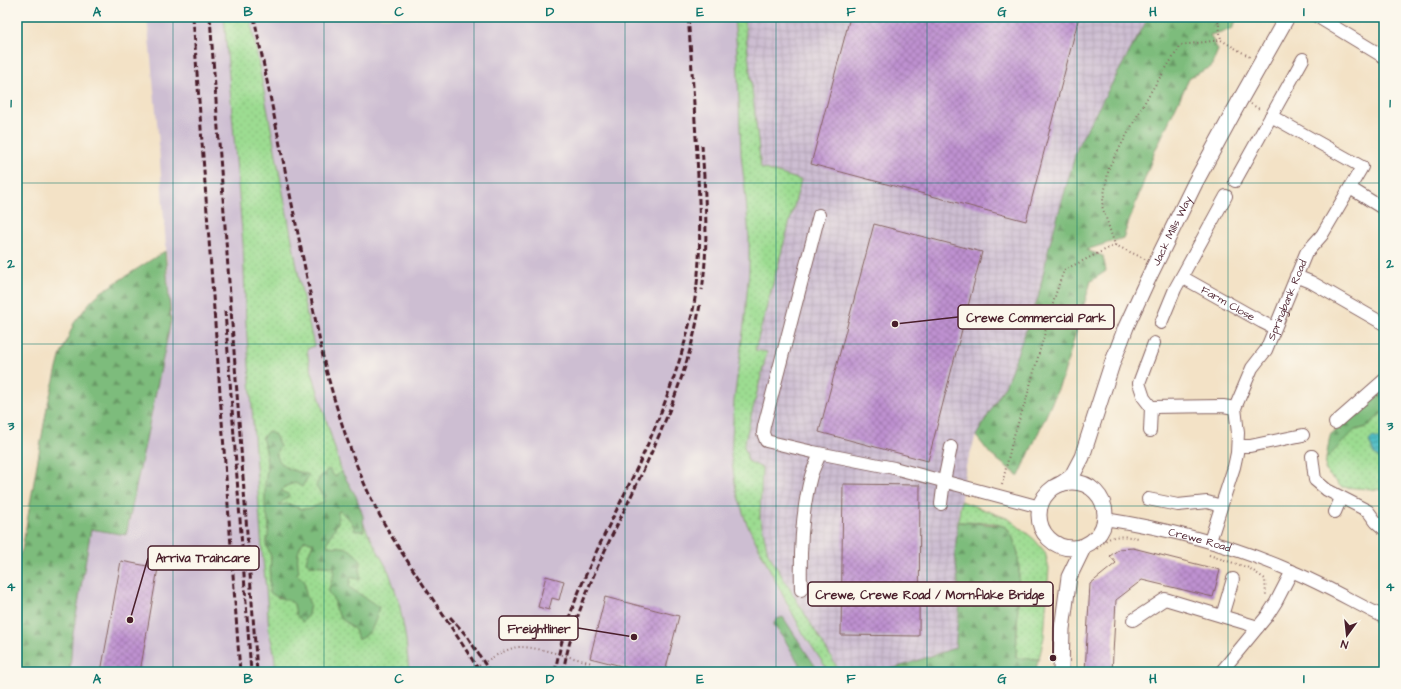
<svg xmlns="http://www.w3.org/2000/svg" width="1401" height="689" font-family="'Architects Daughter',sans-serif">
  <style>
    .industrial { fill: url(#industrial-grid) }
    .railway { fill: #cdbed2 }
    .grass { fill: url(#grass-dots); stroke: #737e5e }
    .forest { fill: url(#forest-firs); stroke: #646e53 }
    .water { fill: url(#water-rules); stroke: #4e6f78 }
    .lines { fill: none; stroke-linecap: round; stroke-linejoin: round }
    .stream { stroke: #51bfc6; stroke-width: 3.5 }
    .building { fill: url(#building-cross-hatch) }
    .minor-casing { stroke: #856361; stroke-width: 14 }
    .major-casing { stroke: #856361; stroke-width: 17 }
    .path { stroke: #856361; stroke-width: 2; stroke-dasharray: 1 3; stroke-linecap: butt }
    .minor { stroke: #fff; stroke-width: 12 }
    .major { stroke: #fff; stroke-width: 15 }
    .rail { stroke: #4a1f2b; stroke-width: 3; stroke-dasharray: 6 3; stroke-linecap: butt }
    .grid { fill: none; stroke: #0f766e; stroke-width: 1; stroke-opacity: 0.55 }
    .labels { text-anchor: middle; stroke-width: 3.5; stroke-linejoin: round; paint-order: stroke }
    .street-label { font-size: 11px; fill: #4a1f2b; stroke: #fbf7ec }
    .leader { fill: none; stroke: #4a1f2b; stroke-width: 1.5 }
    .callout-dot { fill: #4a1f2b; stroke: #fbf7ec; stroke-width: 1.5 }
    .callout { fill: #fbf7ec; stroke: #4a1f2b; stroke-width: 1.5 }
    .callout-label { font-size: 12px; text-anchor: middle; font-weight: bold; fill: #4a1f2b }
    .neatline { fill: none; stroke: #0f766e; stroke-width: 1.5 }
    .grid-label { font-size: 13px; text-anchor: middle; font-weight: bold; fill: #0f766e }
  </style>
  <defs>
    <pattern id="industrial-grid" width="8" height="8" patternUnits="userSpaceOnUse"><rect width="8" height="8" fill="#cdbed2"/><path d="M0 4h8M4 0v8" fill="none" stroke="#b2a3b4"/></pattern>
    <pattern id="grass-dots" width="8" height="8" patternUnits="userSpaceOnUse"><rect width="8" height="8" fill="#9cdc91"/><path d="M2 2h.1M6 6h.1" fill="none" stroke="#88bc7d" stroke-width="1.8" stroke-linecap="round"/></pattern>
    <pattern id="forest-firs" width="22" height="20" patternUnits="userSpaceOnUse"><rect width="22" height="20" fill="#7dbc7b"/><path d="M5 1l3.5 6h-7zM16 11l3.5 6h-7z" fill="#689865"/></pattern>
    <pattern id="water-rules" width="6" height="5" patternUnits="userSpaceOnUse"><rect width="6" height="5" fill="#51bfc6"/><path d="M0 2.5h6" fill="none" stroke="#459ba1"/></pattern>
    <pattern id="building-cross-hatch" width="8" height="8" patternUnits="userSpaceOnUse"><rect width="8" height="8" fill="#be91d0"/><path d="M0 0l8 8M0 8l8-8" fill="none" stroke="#9c76a9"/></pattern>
  </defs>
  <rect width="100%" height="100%" fill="#fbf7ec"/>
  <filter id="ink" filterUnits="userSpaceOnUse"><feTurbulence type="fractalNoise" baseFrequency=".025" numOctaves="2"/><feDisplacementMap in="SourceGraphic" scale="8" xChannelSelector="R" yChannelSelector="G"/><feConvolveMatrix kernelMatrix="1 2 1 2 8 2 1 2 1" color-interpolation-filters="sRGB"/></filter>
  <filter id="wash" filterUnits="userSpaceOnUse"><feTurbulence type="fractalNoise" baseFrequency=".012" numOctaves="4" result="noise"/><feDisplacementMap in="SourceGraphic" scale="16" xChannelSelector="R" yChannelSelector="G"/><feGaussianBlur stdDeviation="0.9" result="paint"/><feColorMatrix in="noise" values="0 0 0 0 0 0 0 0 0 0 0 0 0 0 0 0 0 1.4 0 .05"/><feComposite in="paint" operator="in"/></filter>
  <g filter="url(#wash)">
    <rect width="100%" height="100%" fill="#f3e2c6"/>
    <path class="industrial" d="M744 17H1153L1146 22 1078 145 1049 247 1038 298 1006 384 976 436 966 466 959 510 955 553 960 602 955 648 883 672H840L768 553 760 517 762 468 748 461 744 445 767 353 755 350 801 180 761 168Z"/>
    <path class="railway" d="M147 17H734L737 51 741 154 746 199 749 238V270L745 317 734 401 731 456 736 490 746 522 778 587 803 633 829 672H49L113 297 171 320 158 132Z"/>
    <path class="grass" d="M224 17H250L302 293 314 346 307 349 309 362 344 479 368 533 389 572 399 602 406 640 409 672H276L274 652 269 632 267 600 262 550 246 323 243 244Z
      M734 17H744L761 168 801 180 755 350 767 352 744 445 748 461 762 468 760 517 768 553 840 672H829L803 633 776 582 746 522 736 490 731 456 734 401 745 317 749 270V238L746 199 741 154 737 51Z
      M1384 410V490L1341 487 1325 471 1326 459 1355 430 1367 427Z
      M961 501 1009 519 1034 539 1045 552 1049 568 1044 637 1039 659 1016 658 1019 570 1018 553 1013 538 1006 527 994 523 958 522Z"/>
    <path class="forest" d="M1153 17H1238L1232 29 1210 35 1218 50 1211 67 1190 77 1155 151 1123 238 1086 250 1103 256 1106 271 1091 281 1062 380 1019 476 991 455 976 436 1006 384 1038 298 1049 247 1078 145 1146 22Z
      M165 251 171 320 126 535 91 529 72 639 70 672H17V559L22 550 47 407 60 357 74 323 91 301 101 292Z
      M1384 391V411L1367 427 1355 430 1326 459 1330 435Z
      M268 431 275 435 280 446 276 453C281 470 294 470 309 475L302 487 295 483 286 486 281 491 290 495 283 501 279 505 289 504 302 509 312 508 324 502 323 496 316 487C317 479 323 474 329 469L335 477 339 473 342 472 356 496 363 516 364 531H355L352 522 340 511 338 512V522L328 541 327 546C346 548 345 544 360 559V580L351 577 349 587 379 607C375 622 373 634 358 640L355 630 341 618 335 609V602L328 592 334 573V567L310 565 306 562C307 554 311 550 313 543L305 540C296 550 297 560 299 572L296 574 304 580 306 595 310 604 308 615 303 622 296 615 294 604 290 601 277 597 269 592 271 557 266 544 268 536 269 524 265 508V484L267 469 266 450 262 438Z
      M958 522 999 525 1006 527 1013 538 1018 553 1019 570 1016 658 1039 659 1037 664 1036 672H883L955 648 960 602 955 553Z
      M783 617 819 672H804L782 635 773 625 777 619Z"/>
    <path class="water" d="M1373 437 1384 441V463L1374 454 1369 441Z"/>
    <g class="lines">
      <path class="stream" d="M17 669 26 672"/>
    </g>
    <g id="blocks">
      <path class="building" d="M850 17H1079L1026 221 811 164Z
        M874 224 982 252 928 461 819 432Z
        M843 484 920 485 919 636 841 635Z
        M1133 548 1220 570 1213 597 1142 580 1116 600 1112 672H1085L1090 584 1116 563 1110 556 1119 549Z
        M121 561 158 568 140 672H101Z
        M546 576 564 581 559 600 552 598 549 610 538 607Z
        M605 597 679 616 665 672H645L590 658Z"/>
    </g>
  </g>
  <g filter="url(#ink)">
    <use href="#blocks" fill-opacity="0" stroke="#856361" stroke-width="1"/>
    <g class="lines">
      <g class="minor-casing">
        <g id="minor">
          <path d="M1318 17 1384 57"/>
          <path d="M1235 181 1303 59"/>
          <path d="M1350 188 1384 209"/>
          <path d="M819 215 764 426 763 433 766 441 813 452 894 468 1040 507"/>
          <path d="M1296 276 1311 282 1384 324"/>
          <path id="s1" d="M1182 277 1262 322 1274 328"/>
          <path d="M1161 323 1175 289 1226 196"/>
          <path d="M1151 407 1223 406 1235 408"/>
          <path d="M1335 423 1384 380"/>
          <path d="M1150 431 1151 407 1144 398 1139 383 1154 343"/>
          <path d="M1238 446H1250L1303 435"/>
          <path d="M1312 456 1315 480 1327 490 1368 511 1376 522 1384 529"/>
          <path d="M1148 499 1178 505 1207 502 1221 506"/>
          <path d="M941 504 944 481 951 447"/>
          <path d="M1335 512 1341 498"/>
          <path id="s2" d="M1105 519C1169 529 1232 545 1291 571 1323 584 1353 602 1384 617"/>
          <path id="s3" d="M1210 541 1234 467 1237 453 1238 433 1235 408 1252 368 1266 350 1306 253 1322 235 1362 167 1271 116"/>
          <path d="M801 590C800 552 801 513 811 476 813 469 817 461 820 454"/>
          <path d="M1222 616 1233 579"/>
          <path d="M1133 620 1165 599 1258 627"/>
          <path d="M1221 672 1267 616 1276 602 1292 571"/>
        </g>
      </g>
      <g class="major-casing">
        <g id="major">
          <circle cx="1072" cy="515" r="33"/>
          <path id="s4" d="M1061 484 1072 476 1082 457 1112 364 1126 327 1147 281 1195 183 1239 102 1287 17"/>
          <path d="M1061 672 1062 629 1069 577 1084 546"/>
        </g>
      </g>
      <path class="path" d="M1218 17 1221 40
        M1251 104 1261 110
        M1145 259 1115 245 1102 206 1109 167 1150 93 1181 45 1221 40 1250 57
        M1002 485 1013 438 1026 400 1056 293 1064 270 1115 245
        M1097 549C1109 533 1121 536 1139 538
        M1209 555 1249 568 1265 579 1266 596
        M469 672C483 663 498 653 513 648 528 643 575 659 592 663"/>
      <use href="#minor" class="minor"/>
      <use href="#major" class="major"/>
      <path class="rail" d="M193 17 240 672
        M210 17 257 672
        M254 17 324 362C338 415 354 467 380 516 391 537 405 557 418 577 436 604 453 630 470 656L480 672
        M702 145C705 193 709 243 702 290
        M225 311 251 672
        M450 617 467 636 490 672
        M555 672C571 582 624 506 657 422 669 393 679 364 687 334 689 324 693 314 694 304 703 255 699 204 697 154 694 108 692 62 688 17
        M563 672C573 617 597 566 621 517 653 451 689 376 700 304"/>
    </g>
  </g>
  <path class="grid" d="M173 17V672M324 17V672M474 17V672M625 17V672M776 17V672M927 17V672M1077 17V672M1228 17V672M17 183H1384M17 344H1384M17 506H1384"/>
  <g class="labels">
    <g class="street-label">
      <text dy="4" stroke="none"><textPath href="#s4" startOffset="279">Jack Mills Way</textPath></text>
      <text dy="4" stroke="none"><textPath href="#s3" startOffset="258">Springbank Road</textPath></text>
      <text dy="4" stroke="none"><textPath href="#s1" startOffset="53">Farm Close</textPath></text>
      <text dy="4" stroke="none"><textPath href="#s2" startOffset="97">Crewe Road</textPath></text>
    </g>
  </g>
  <path class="leader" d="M895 324L958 317M130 620L148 558M1053 658L1053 594M634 637L578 628"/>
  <g class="callout-dot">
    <circle cx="895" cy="324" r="4"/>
    <circle cx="130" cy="620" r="4"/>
    <circle cx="1053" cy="658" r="4"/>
    <circle cx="634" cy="637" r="4"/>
  </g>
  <g class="callout">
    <rect x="958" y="305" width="156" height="24" rx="4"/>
    <rect x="148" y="546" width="111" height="24" rx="4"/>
    <rect x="808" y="582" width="245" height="24" rx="4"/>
    <rect x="499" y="616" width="79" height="24" rx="4"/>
  </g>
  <g class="callout-label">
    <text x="1036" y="322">Crewe Commercial Park</text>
    <text x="203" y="562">Arriva Traincare</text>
    <text x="930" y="599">Crewe, Crewe Road / Mornflake Bridge</text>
    <text x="539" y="633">Freightliner</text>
  </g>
  <rect width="1401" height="689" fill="none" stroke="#fbf7ec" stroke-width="44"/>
  <g transform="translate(1347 635) rotate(195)" stroke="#fbf7ec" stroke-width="3" paint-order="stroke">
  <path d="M0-3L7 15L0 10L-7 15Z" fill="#4a1f2b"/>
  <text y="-6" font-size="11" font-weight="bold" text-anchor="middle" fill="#4a1f2b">N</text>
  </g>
  <rect x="22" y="22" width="1357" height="645" class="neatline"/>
  <g class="grid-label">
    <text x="97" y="16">A</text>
    <text x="248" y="16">B</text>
    <text x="399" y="16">C</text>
    <text x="550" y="16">D</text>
    <text x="700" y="16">E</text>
    <text x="851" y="16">F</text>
    <text x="1002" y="16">G</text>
    <text x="1153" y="16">H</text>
    <text x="1304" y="16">I</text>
    <text x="11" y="107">1</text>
    <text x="1390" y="107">1</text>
    <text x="11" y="268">2</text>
    <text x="1390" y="268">2</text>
    <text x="11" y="430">3</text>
    <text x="1390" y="430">3</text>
    <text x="11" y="591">4</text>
    <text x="1390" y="591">4</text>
    <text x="97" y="683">A</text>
    <text x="248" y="683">B</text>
    <text x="399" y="683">C</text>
    <text x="550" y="683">D</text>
    <text x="700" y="683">E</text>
    <text x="851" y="683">F</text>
    <text x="1002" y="683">G</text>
    <text x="1153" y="683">H</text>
    <text x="1304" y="683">I</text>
  </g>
</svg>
